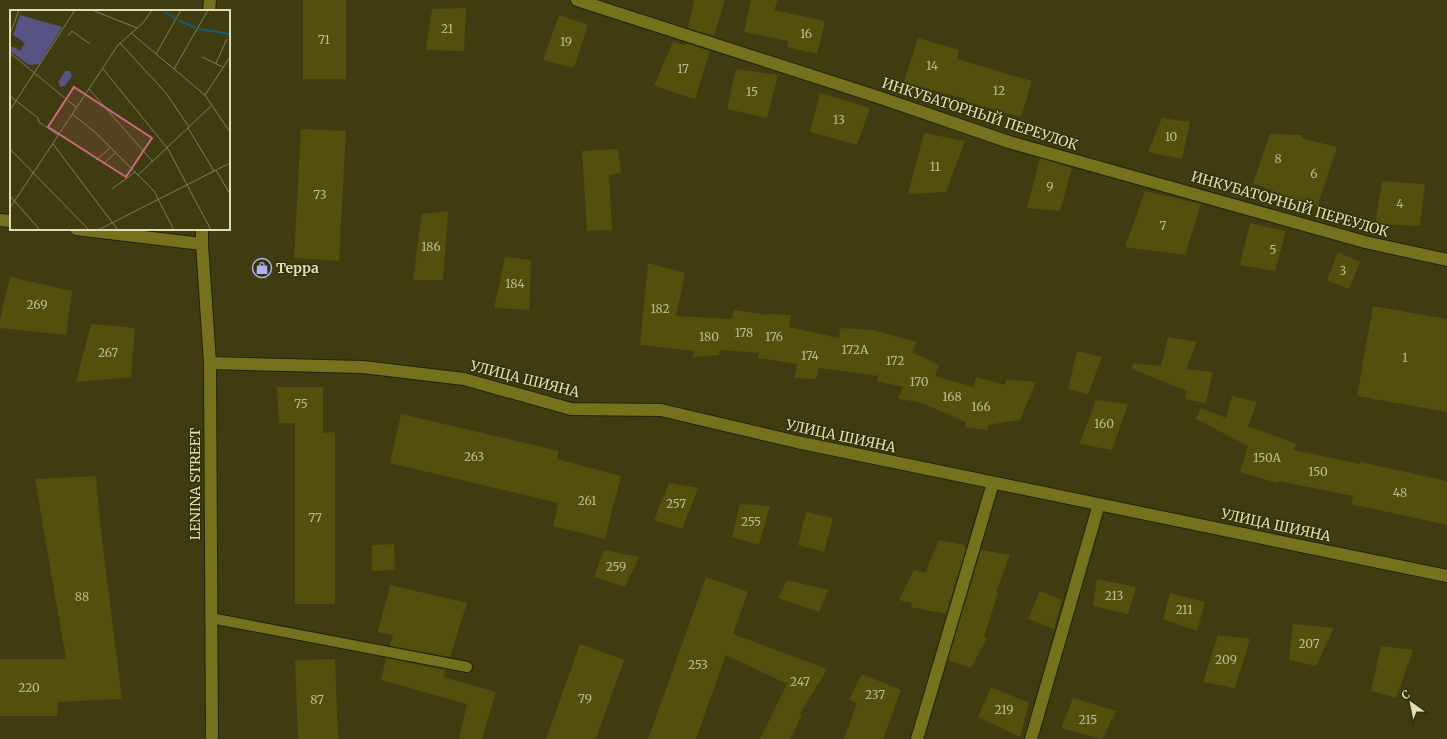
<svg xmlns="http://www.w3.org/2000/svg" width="1447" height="739" font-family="Merriweather,serif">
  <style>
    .building { fill: #534f0d }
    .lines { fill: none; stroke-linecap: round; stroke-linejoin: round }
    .lane-casing { stroke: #242309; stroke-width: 12 }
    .street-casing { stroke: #242309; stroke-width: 14 }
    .secondary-casing { stroke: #242309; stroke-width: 14 }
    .lane { stroke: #76711c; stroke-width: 10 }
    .street { stroke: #76711c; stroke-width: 12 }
    .secondary { stroke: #76711c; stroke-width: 12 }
    .labels { text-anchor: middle; stroke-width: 3; stroke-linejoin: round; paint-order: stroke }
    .number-label { font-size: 12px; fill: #bcba8c }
    .street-label { font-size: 14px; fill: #dfdeb7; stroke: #343204 }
    .poi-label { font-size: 14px; font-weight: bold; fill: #dfdeb7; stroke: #343204; text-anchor: start }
    .inset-river { fill: none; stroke: #1b5b71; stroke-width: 2 }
    .inset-road { fill: none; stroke: #7f7d53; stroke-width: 1 }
    .view { fill: #ce6780; fill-opacity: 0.15; stroke: #ce6780; stroke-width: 2 }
    .inset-edge { fill: none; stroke: #dfdeb7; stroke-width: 2 }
  </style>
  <rect width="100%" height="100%" fill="#3f3c11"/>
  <path class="building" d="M303 0H346V79H303Z
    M694 0H725L714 36 688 28Z
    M751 0H778L774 10 825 21 817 54 787 47 788 41 744 32Z
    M466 8 464 51 426 50 432 9Z
    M559 15 588 25 574 68 543 60Z
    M918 38 959 50 957 59 1032 81 1021 117 964 101 965 99 904 82Z
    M673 42 684 45 685 43 710 51 695 99 654 86Z
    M736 69 778 75 767 118 727 109Z
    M820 93 870 108 857 145 810 132Z
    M1162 118 1190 122 1182 159 1148 152Z
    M301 129 346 131 339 261 294 258Z
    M924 133 965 141 946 192 908 194Z
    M1270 134 1302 135 1301 138 1337 147 1317 207 1299 202 1253 183Z
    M618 149 621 173 609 175 612 230 587 231 582 151Z
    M1040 158 1072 168 1060 211 1027 208Z
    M1382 181 1425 184 1420 226 1375 224Z
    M1145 191 1201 204 1185 255 1125 247Z
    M448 211 443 280H413L422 214Z
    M1250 223 1286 231 1275 271 1240 265Z
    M1338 252 1360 262 1349 289 1327 280Z
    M505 257 531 260 529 310 494 308Z
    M648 263 685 273 676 316 732 319 734 310 767 315V314L791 315 789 327 839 338 840 328 873 330 917 342 912 352 939 365 935 376 974 387 976 377 1005 385 1006 379 1036 382 1020 420 988 425 987 430 965 427 966 422 919 402 898 399 903 387 877 381 878 376 819 368 816 379 794 378 797 364 758 358 759 353 720 350 719 355 693 357 694 351 640 345Z
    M10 277 72 291 66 335 0 328V320Z
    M1373 306 1447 319V412L1357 396Z
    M91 324 135 328 131 377 76 382Z
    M1168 337 1197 342 1186 369 1213 372 1206 403 1185 399 1187 391 1132 369 1133 363 1161 366Z
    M1077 351 1102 357 1088 394 1068 389Z
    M277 387H323V433L335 432V604H295V423H279Z
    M1232 396 1257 402 1248 426 1296 444 1293 450 1360 464V462L1447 481V525L1351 504 1353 496 1278 481 1277 483 1240 472 1248 446 1196 419 1201 408 1226 418Z
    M1096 400 1128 404 1112 450 1079 444Z
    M401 414 559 451 557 459 621 476 605 539 553 526 558 503 390 463Z
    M96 476 100 524 122 699 58 702 57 716H0V659H66L35 479Z
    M669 483 698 488 682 529 654 520Z
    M740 504 770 506 759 545 732 537Z
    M806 512 833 518 824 552 798 545Z
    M939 540 965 545 964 548H966L946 614 911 607 912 603 899 600 914 570 925 573Z
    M394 544 395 570 372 571V545Z
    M604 550 639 557 625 587 594 577Z
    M981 550 1010 555 996 592 998 593 984 637 987 638 971 668 948 660Z
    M706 577 748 592 733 634 827 669 800 714 802 715 790 739H760L787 684 726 655 696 739H648Z
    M1097 579 1136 587 1128 614 1093 606Z
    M787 580 828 590 819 612 778 598Z
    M390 585 467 603 450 657 390 646 393 635 378 632Z
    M1040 591 1062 600 1054 629 1028 619Z
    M1170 593 1205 602 1197 631 1163 619Z
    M1293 624 1334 628 1316 666 1289 660Z
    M1218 635 1250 639 1235 688 1203 682Z
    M580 644 624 660 596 739H546Z
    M1381 646 1413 650 1396 698 1371 691Z
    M386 658 446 670 443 677 496 692 482 739H459L467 704 381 680Z
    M335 659 338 739H298L295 660Z
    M862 674 901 690 883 739H844L857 703 849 700Z
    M991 687 1029 703 1020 737 978 717Z
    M1073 698 1116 711 1102 739 1061 728Z"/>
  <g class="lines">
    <g class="lane-casing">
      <path id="lane" d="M211 618 467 667"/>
    </g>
    <g class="street-casing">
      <path id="street" d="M577 0 881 98 1009 142 1365 242 1447 260
        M0 220 11 221
        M76 229 202 244
        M210 363 363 367 464 379 571 409 661 410 797 442 1447 576
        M917 739 993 483
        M1031 739 1099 504"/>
    </g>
    <g class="secondary-casing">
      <path id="secondary" d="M209 11 210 0
        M202 229V244L210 363 212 739"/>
    </g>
    <use href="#lane" class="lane"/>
    <use href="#street" class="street"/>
    <use href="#secondary" class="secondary"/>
  </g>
  <defs>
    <g id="shop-ring" transform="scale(1)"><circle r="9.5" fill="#343204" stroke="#b1adfa" stroke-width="1.5"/><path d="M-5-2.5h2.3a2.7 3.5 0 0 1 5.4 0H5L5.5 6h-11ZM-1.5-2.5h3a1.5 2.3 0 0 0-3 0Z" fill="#b1adfa"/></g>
  </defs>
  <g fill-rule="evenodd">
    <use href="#shop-ring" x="262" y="268"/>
  </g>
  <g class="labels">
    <g class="number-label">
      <text x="447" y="33">21</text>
      <text x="806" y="38">16</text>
      <text x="324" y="44">71</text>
      <text x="566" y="46">19</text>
      <text x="932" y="70">14</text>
      <text x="683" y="73">17</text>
      <text x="999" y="95">12</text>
      <text x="752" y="96">15</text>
      <text x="839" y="124">13</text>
      <text x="1171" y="141">10</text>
      <text x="1278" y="163">8</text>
      <text x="935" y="171">11</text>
      <text x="1314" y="178">6</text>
      <text x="1050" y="191">9</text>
      <text x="320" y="199">73</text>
      <text x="1400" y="208">4</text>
      <text x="1163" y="230">7</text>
      <text x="431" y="251">186</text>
      <text x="1273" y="254">5</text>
      <text x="1343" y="275">3</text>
      <text x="515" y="288">184</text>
      <text x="37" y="309">269</text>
      <text x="660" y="313">182</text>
      <text x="744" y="337">178</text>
      <text x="709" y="341">180</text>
      <text x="774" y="341">176</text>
      <text x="855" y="354">172А</text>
      <text x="108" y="357">267</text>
      <text x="810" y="360">174</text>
      <text x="1405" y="362">1</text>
      <text x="895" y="365">172</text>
      <text x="919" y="386">170</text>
      <text x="952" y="401">168</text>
      <text x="301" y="408">75</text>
      <text x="981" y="411">166</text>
      <text x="1104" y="428">160</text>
      <text x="474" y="461">263</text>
      <text x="1267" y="462">150А</text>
      <text x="1318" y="476">150</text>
      <text x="1400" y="497">48</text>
      <text x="587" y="505">261</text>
      <text x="676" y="508">257</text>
      <text x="315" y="522">77</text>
      <text x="751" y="526">255</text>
      <text x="616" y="571">259</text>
      <text x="1114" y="600">213</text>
      <text x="82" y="601">88</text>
      <text x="1184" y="614">211</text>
      <text x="1309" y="648">207</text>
      <text x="1226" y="664">209</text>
      <text x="698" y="669">253</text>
      <text x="800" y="686">247</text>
      <text x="29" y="692">220</text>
      <text x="875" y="699">237</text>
      <text x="585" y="703">79</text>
      <text x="317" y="704">87</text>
      <text x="1004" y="714">219</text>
      <text x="1088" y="724">215</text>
    </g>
    <g class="street-label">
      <text transform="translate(980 114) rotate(18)" y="5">ИНКУБАТОРНЫЙ ПЕРЕУЛОК</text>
      <text transform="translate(1290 204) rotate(16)" y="5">ИНКУБАТОРНЫЙ ПЕРЕУЛОК</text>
      <text transform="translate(525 379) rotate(14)" y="5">УЛИЦА ШИЯНА</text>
      <text transform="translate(841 436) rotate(12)" y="5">УЛИЦА ШИЯНА</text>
      <text transform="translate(195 484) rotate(-90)" y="5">LENINA STREET</text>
      <text transform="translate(1276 525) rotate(12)" y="5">УЛИЦА ШИЯНА</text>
    </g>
    <g class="poi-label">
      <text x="276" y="273">Терра</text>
    </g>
  </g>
  <g transform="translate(10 10)">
    <rect width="220" height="220" fill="#3f3c11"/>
    <path d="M55 61H60L62 66 55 76 51 77 48 72Z" fill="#575484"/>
    <path d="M10 5 52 17 29 54 19 55 0 41V37H4L10 41 15 33 3 25Z" fill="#575484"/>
    <path class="inset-river" d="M152 0 165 8M168 10 186 18M189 19 220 24"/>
    <path class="inset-road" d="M82 0 127 18M121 23 195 85M0 24 9 0M58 26 62 21 80 34M110 33 156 83 179 117M0 43 66 97M146 44 171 0M192 47 213 57M220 47 195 85 220 122M206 53 217 29M93 59 158 139 201 220M164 59 198 0M79 79 143 152M0 86 28 108 29 112 48 125M0 100 65 0M62 104 85 122 144 181 164 220M178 118 204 161M43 134 108 220M0 139 79 220M86 150 100 138M93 154 105 143M206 160 220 184M128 165 201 96M102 179 125 162M0 186 30 220M0 198 108 35 133 13 142 0M88 220 220 153"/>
    <path class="view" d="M64 77 142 128 116 167 38 117Z"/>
    <rect width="220" height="220" class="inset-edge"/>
  </g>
  <g transform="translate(1411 703) rotate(327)" stroke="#343204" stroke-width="3" paint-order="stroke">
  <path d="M0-3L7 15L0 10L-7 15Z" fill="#dfdeb7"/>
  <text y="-6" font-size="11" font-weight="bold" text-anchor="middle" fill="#dfdeb7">С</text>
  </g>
</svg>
